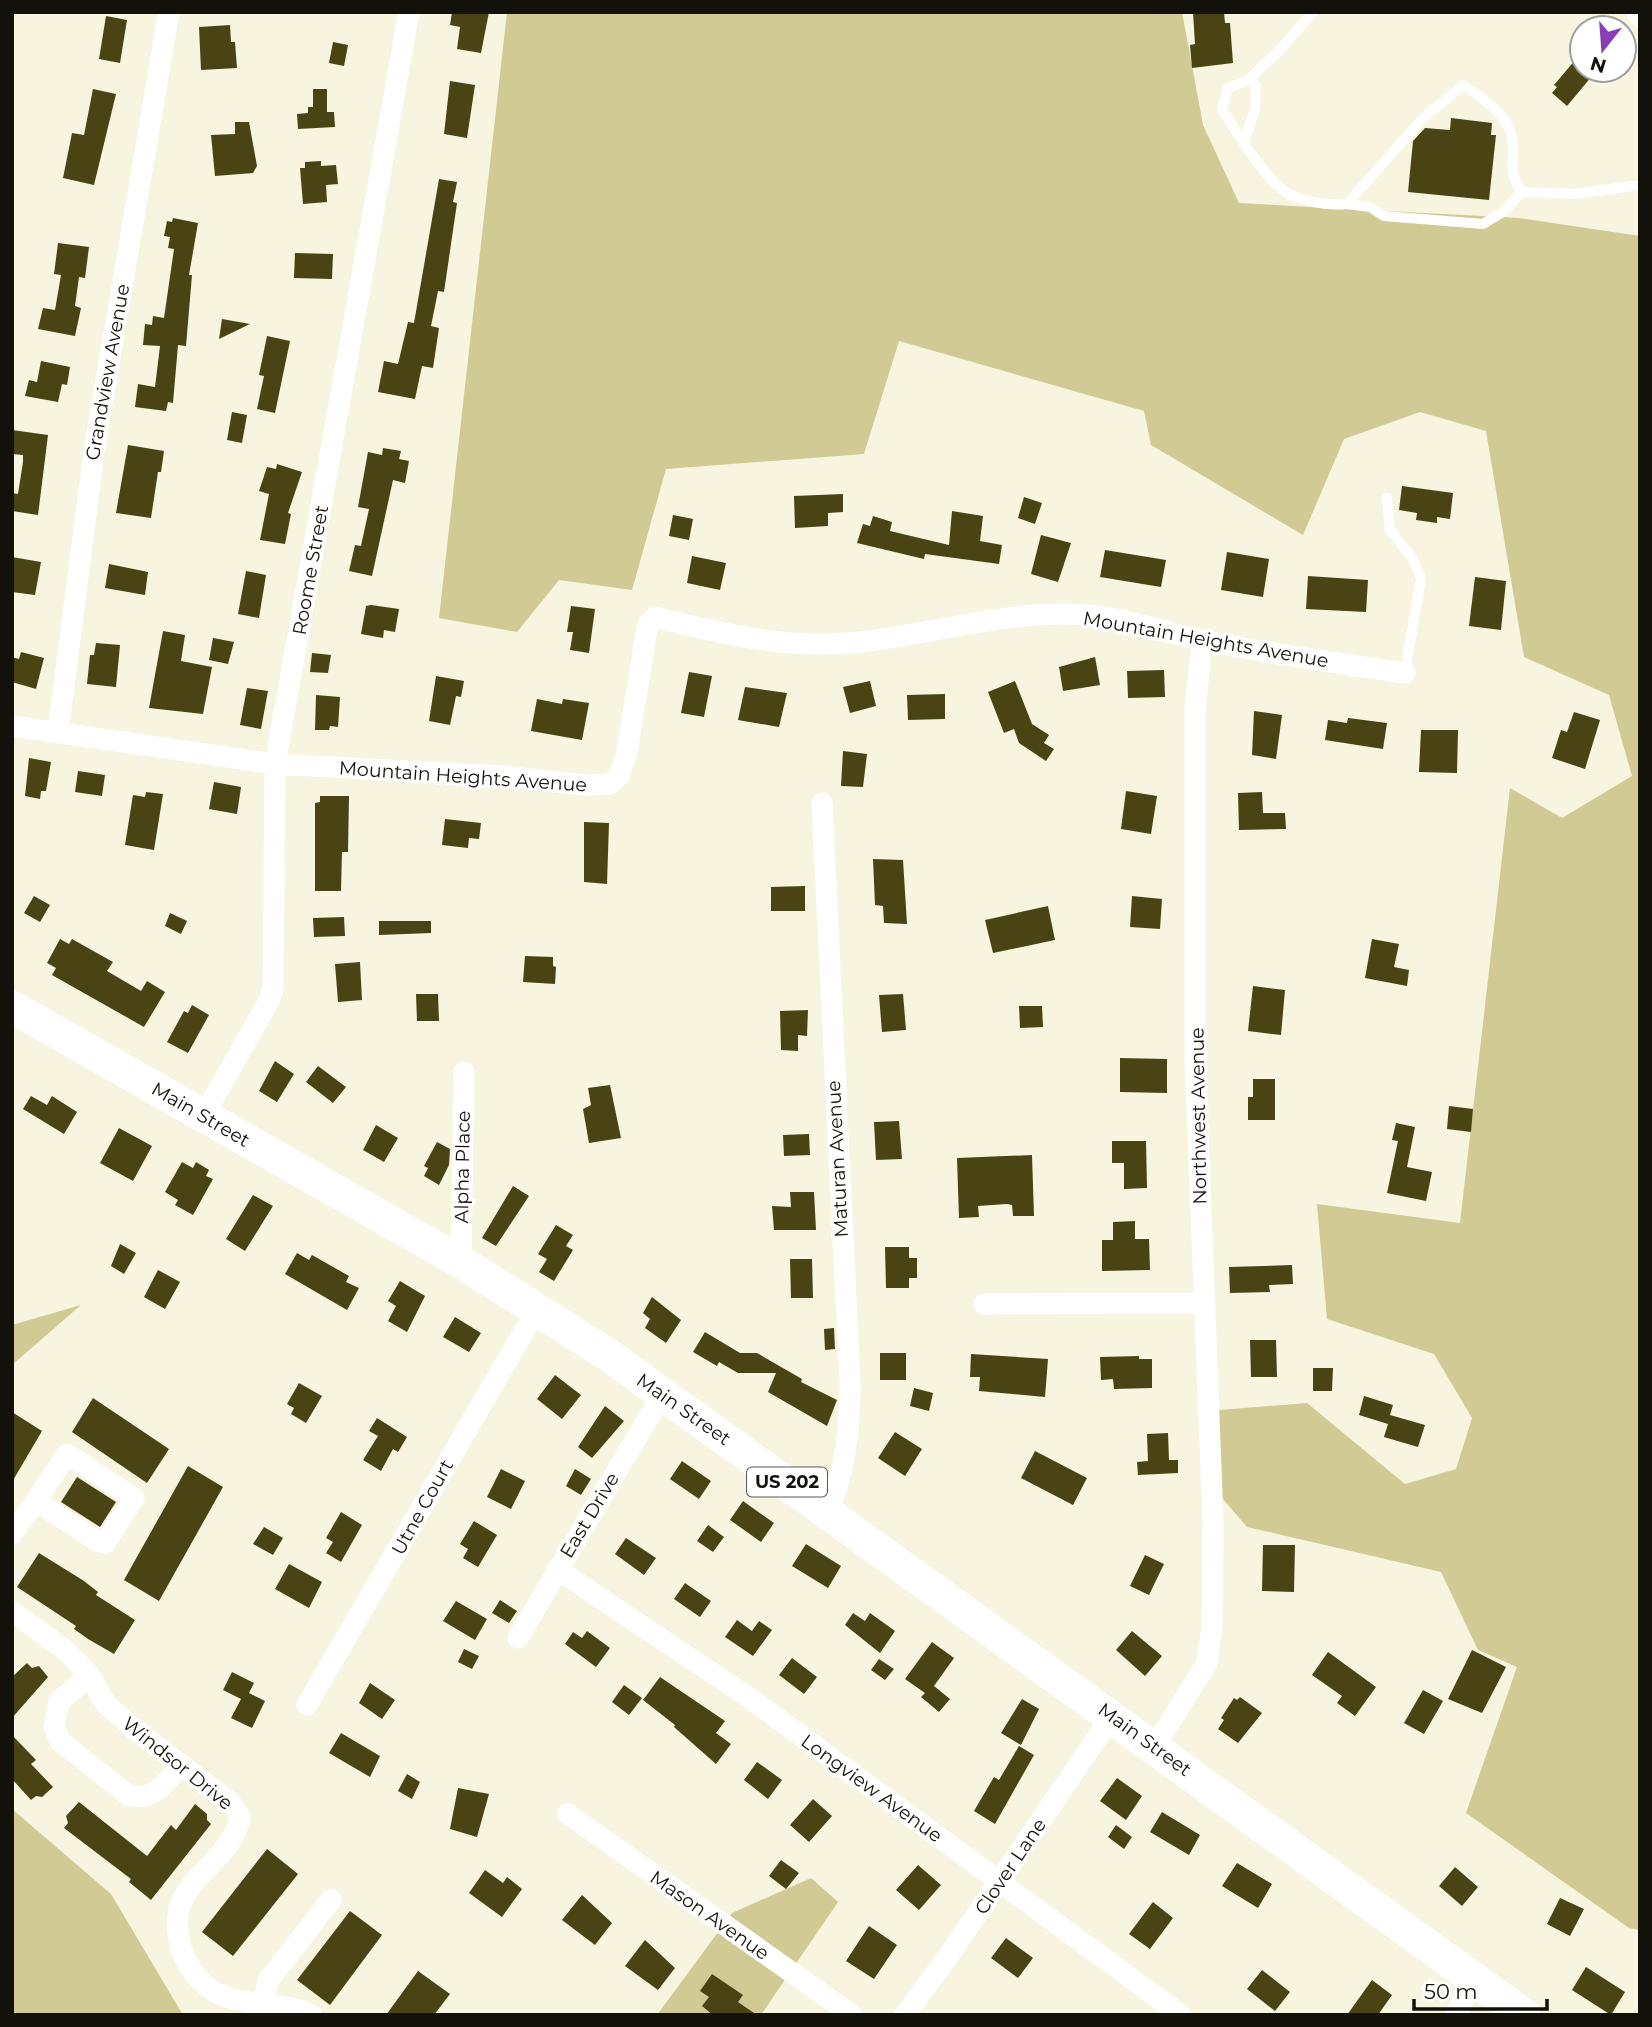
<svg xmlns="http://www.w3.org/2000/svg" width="1652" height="2027" font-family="Montserrat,sans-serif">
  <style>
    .green { fill: #d1ca95 }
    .building { fill: #4a4414 }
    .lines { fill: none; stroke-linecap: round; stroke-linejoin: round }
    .service { stroke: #fff; stroke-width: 10 }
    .minor { stroke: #fff; stroke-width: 21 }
    .primary { stroke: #fff; stroke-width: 33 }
    .labels { text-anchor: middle; stroke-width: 7; stroke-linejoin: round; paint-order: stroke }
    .shield { fill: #fff; stroke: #595854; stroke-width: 2 }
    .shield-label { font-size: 18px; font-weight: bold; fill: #12110a }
    .street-label { font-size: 19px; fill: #12110a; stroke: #fff }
  </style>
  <rect width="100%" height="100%" fill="#f7f4e0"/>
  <path class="green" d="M507 12H1182L1203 125 1239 203 1519 218 1640 236V1930L1629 1928 1466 1813 1517 1667 1478 1650 1441 1572 1247 1527 1211 1485 1207 1411 1307 1403 1405 1484 1456 1469 1472 1418 1434 1354 1327 1319 1317 1204 1460 1223 1510 788 1562 818 1632 776 1609 695 1524 657 1486 431 1420 412 1344 439 1303 535 1151 445 1144 411 899 341 864 454 666 469 632 590 559 580 517 632 439 618Z
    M81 1305 12 1365V1325Z
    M12 1809 111 1894 183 2015H12Z
    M811 1878 838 1902 761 2015H657L732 1913Z"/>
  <path class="building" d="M452 12H489L481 53 457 49 460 27 450 25Z
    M1193 12H1224L1225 23H1230L1233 63 1192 68 1190 45 1195 44Z
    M106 16 127 20 120 63 99 59Z
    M230 25 231 42H235L237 68 201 70 199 27Z
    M333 42 348 45 344 66 329 63Z
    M1582 52V70H1597L1567 106 1552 93 1557 87 1554 85Z
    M450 81 475 85 467 138 444 134Z
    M93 89 116 94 94 185 63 178 72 133 84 135Z
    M313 89H327V112H334L335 127 298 129 297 114 308 113V107H313Z
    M1451 118 1492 123 1491 135H1496L1489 200 1408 192 1413 141 1425 128 1450 130Z
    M235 122H249L257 166 253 173 215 176 211 135 235 134Z
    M321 161V166L336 165 338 184 326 185 327 202 303 204 300 168H305V162Z
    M439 179 457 182 453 202 457 203 444 292 438 291 431 326 439 328 433 368 422 366 415 399 378 392 384 361 398 364 408 322 414 323Z
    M173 218 198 223 189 275H192L186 346 178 345 173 403 168 402 166 411 135 407 138 384 155 387 160 346 143 345 145 324 152 325 153 316 164 318 174 249 168 248 170 237 164 236 167 221 172 222Z
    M58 243 89 247 85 278 79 277 75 306 81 308 75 336 38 329 43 308 55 310 61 275 54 274Z
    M295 253 333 254 332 279 294 278Z
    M222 319 250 324 219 339Z
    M267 336 290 341 275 413 257 409 264 376 259 375Z
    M41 361 70 367 67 385 62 384 58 402 25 396 29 380 37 382Z
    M232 412 247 415 242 443 227 440Z
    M12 430 48 435 38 515 12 511V493L18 494 23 462V455L12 454Z
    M128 445 164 451 161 472H158L151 518 116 513Z
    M383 448 401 451 399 459 409 461 405 483 393 480 372 576 349 571 355 545 361 546 369 509 358 507 368 452 382 455Z
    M277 464 302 472 288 513 291 514 285 544 260 540 269 494 259 491 267 467 276 469Z
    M1402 486 1453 493 1450 519 1437 517V523L1416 520 1417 513 1399 510Z
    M843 494V512L828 513V526L795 528 794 496Z
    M1024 497 1042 503 1035 524 1018 518Z
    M952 511 983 516 980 541 1002 545 999 564 925 554 924 559 857 543 863 524 870 526 873 516 892 522 890 531 949 545Z
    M673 515 693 519 689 540 669 536Z
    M1041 535 1071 543 1058 582 1031 574Z
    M1105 550 1166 560 1161 587 1100 577Z
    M1227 552 1269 559 1263 597 1221 590Z
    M692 556 726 563 720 590 687 583Z
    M12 557 41 562 35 595 12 592Z
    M109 564 148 572 145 595 105 588Z
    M246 571 266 575 259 618 238 614Z
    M1308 576 1368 580 1366 612 1306 609Z
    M1475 577 1506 581 1501 630 1469 626Z
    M371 605 399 609 395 632 384 630 383 638 361 634 366 606Z
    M571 606 595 609 589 653 570 650 573 632H567Z
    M163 631 185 635 181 661 212 667 203 714 149 708Z
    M213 638 234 642 228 664 209 660Z
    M96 643 120 645 116 687 87 684 90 655H94Z
    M21 652 44 658 36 689 12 682V657L19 659Z
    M312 653 331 655 328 673 310 672Z
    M1095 657 1100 685 1063 691 1059 667Z
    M1164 670 1165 697 1128 698 1127 671Z
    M689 672 712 676 704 717 681 713Z
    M436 676 464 681 461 697 456 696 450 725 429 721Z
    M870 681 876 706 850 713 843 687Z
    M1015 681 1032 724 1049 735 1044 743 1054 749 1046 761 1019 743 1014 729 1004 733 988 692Z
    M745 687 787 693 779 727 738 720Z
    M247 688 268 691 261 729 240 725Z
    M945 694V719L908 720 907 695Z
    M316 695 340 697 338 727 330 726 329 730H315Z
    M537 699 562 704 563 699 589 703 582 740 531 731Z
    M1254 711 1282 715 1276 759 1252 755Z
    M1574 712 1600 720 1585 769 1552 758 1561 730 1567 732Z
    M1348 718 1387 723 1383 749 1325 740 1328 720 1347 723Z
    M1421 730H1458L1457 773 1419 772Z
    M843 751 867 754 863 787 841 786Z
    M29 758 51 762 46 791H41L40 799 25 796Z
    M78 771 105 775 102 796 75 792Z
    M214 782 241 787 237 814 209 809Z
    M1126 791 1157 796 1151 834 1121 829Z
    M146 792 163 794 154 850 125 845 133 795 145 797Z
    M1262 792 1263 813H1285L1286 829 1239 830 1238 793Z
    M320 796H349L348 852H342L341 891H315V803L320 802Z
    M445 819 481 823 479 839 469 838 468 848 442 845Z
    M584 822 609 823 607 884 584 882Z
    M873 859 903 860 907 924 884 923 883 906 875 905Z
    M805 886V911H771V887Z
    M34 896 50 905 40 922 24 913Z
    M1132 896 1162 899 1160 929 1130 927Z
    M1048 906 1055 940 993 953 985 920Z
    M170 913 187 921 181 934 165 926Z
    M344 917 345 936 314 937 313 918Z
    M379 921H431V933L379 935Z
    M60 939 69 944 72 939 113 962 107 971 141 991 147 981 165 992 144 1027 52 975 56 968 47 963Z
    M1372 939 1399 944 1394 967 1409 970 1407 986 1365 978Z
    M525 956 553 957V966L556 967 555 984 523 982Z
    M360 962 362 1000 338 1002 335 964Z
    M1253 986 1285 990 1281 1035 1248 1031Z
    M416 994H438L439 1021H417Z
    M903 994 906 1030 882 1032 879 995Z
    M192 1005 209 1015 188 1053 167 1042 184 1011 188 1013Z
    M1019 1006H1042L1043 1027 1020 1028Z
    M808 1010 807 1036 798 1035V1051L781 1050 780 1011Z
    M1120 1058 1167 1059V1093L1120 1092Z
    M275 1061 294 1074 277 1102 259 1091Z
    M318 1066 346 1087 333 1103 306 1082Z
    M1253 1079H1275V1120H1248V1097H1253Z
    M610 1085 621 1138 589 1143 583 1109 591 1105 588 1088Z
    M31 1096 47 1105 52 1096 77 1112 64 1134 23 1109Z
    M1449 1106 1473 1109 1471 1132 1447 1129Z
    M899 1121 902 1159 876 1160 874 1122Z
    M1396 1123 1415 1127 1407 1167 1432 1172 1426 1201 1387 1193 1398 1141 1392 1140Z
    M376 1125 398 1138 384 1162 363 1150Z
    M119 1128 152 1146 133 1181 100 1163Z
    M809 1134 810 1155 784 1156 783 1135Z
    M1112 1141H1146L1147 1188 1124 1189V1163H1112Z
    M437 1142 450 1149 449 1165 439 1185 424 1176 428 1168 424 1166Z
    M1032 1155 1034 1216H1013L1012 1205 1007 1204 978 1206 979 1217 959 1218 957 1158Z
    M182 1162 193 1168 196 1162 209 1170 206 1176 213 1179 193 1215 175 1205 178 1200 165 1192Z
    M513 1186 529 1196 496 1246 482 1238Z
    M790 1192H814L816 1230H774L772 1206 791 1207Z
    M253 1195 273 1206 245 1251 226 1239Z
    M1135 1221V1239H1149L1150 1270 1102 1271V1240H1113V1222Z
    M556 1225 573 1235 566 1246 573 1250 554 1281 539 1272 547 1259 538 1254Z
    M120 1244 136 1253 124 1274 111 1266Z
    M885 1247H909V1258H917V1278H909V1288H886Z
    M297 1253 309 1260 312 1255 349 1276 346 1282 359 1288 347 1310 285 1274Z
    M790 1259H812L813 1298H791Z
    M1292 1265 1293 1284 1269 1285 1270 1292 1230 1293 1229 1267Z
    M158 1270 180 1282 165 1309 144 1297Z
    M400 1281 425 1296 407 1332 388 1321 396 1306 388 1301Z
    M652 1297 681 1320 666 1343 645 1328 650 1319 643 1313Z
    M455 1317 481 1333 469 1352 443 1337Z
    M834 1328 835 1349 825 1350 824 1329Z
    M705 1332 740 1353H757L802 1379 801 1382 837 1400 827 1426 768 1392 776 1373H738L719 1362 717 1366 693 1352Z
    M1250 1340H1276L1277 1377H1251Z
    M880 1353H906V1380H880Z
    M971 1354 1048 1359 1045 1397 979 1391 980 1377H970Z
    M1139 1356V1359H1152V1388L1114 1389 1113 1379 1101 1380 1100 1357Z
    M1313 1368H1333L1332 1391H1313Z
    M555 1375 581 1395 562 1419 537 1399Z
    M299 1383 322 1396 306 1423 291 1414 294 1408 287 1404Z
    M914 1388 933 1393 929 1411 910 1406Z
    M1364 1396 1393 1405 1390 1415 1425 1425 1418 1447 1384 1437 1388 1424 1359 1415Z
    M93 1398 169 1449 147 1483 72 1432Z
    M605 1406 624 1421 592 1458 578 1447Z
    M12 1412 42 1431 12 1482Z
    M377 1418 407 1437 398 1452 393 1449 381 1471 363 1460 378 1436 369 1431Z
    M895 1432 922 1449 905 1476 878 1458Z
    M1168 1433 1169 1460H1178V1473L1138 1475 1137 1462 1148 1461 1147 1434Z
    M1035 1451 1087 1478 1073 1505 1021 1478Z
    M682 1461 711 1481 699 1499 670 1479Z
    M188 1466 223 1487 159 1601 124 1580Z
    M501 1469 525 1481 511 1509 487 1497Z
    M575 1469 591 1479 581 1495 566 1486Z
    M77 1477 116 1502 100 1527 61 1502Z
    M743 1501 774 1523 761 1542 730 1520Z
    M341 1512 362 1525 341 1562 326 1553 333 1542 326 1538Z
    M474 1521 497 1535 478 1567 463 1558 468 1549 460 1544Z
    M708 1525 724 1537 713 1552 697 1541Z
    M264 1527 283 1538 273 1555 253 1544Z
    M626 1538 656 1558 644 1575 615 1554Z
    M806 1544 841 1566 828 1588 792 1566Z
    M1263 1545H1295L1294 1592 1262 1591Z
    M39 1553 84 1581 98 1592 96 1595 135 1620 114 1654 88 1639 74 1629 76 1626 17 1587Z
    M1145 1555 1164 1564 1149 1595 1130 1586Z
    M289 1564 322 1582 309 1608 275 1589Z
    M685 1583 711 1601 700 1617 674 1599Z
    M500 1600 517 1611 509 1623 492 1613Z
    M456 1601 487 1619 475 1640 443 1621Z
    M853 1613 865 1621 870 1613 895 1631 880 1653 845 1625Z
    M737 1620 752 1631 759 1621 772 1630 753 1656 725 1637Z
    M587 1631 610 1648 596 1667 565 1644 573 1632 582 1638Z
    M1132 1631 1162 1656 1145 1676 1116 1650Z
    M932 1642 954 1658 934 1686 950 1699 939 1712 921 1697 925 1693 905 1679Z
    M464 1649 479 1656 472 1669 458 1662Z
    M1472 1650 1506 1667 1482 1713 1448 1699Z
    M1328 1652 1376 1687 1355 1716 1337 1703 1342 1696 1312 1675Z
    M792 1658 817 1677 804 1694 779 1675Z
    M879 1659 894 1669 885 1680 871 1670Z
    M27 1663 32 1668 39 1666 48 1677 12 1718V1677Z
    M232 1672 254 1683 249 1693 265 1701 252 1728 231 1718 241 1699 223 1690Z
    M660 1677 725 1721 716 1733 731 1744 716 1764 674 1727 675 1725 643 1700Z
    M370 1683 395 1700 382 1719 359 1703Z
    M624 1685 642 1698 629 1715 612 1702Z
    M1423 1690 1443 1701 1424 1734 1404 1723Z
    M1240 1697 1262 1713 1238 1743 1218 1729 1224 1720 1221 1718 1234 1698 1237 1700Z
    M1022 1699 1039 1709 1021 1745 1001 1733Z
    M341 1733 380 1756 370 1777 329 1753Z
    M12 1735 36 1760 31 1764 53 1787 42 1797 36 1796 31 1800 12 1779Z
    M1019 1746 1034 1755 995 1824 974 1811 994 1777 999 1780Z
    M757 1762 782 1780 768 1799 744 1780Z
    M407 1774 420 1782 412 1799 398 1791Z
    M1117 1778 1142 1796 1126 1820 1100 1801Z
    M458 1788 489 1794 477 1837 450 1829Z
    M813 1799 832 1816 809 1842 790 1825Z
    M79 1802 147 1856 171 1825 176 1830 195 1804 207 1814V1820L211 1824 151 1900 129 1882 131 1879 64 1828 68 1823 66 1816Z
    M1162 1812 1200 1835 1189 1855 1150 1832Z
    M1116 1825 1132 1837 1124 1849 1108 1837Z
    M267 1849 298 1874 233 1956 202 1932Z
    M781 1860 799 1873 786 1889 769 1876Z
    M1237 1863 1272 1884 1258 1908 1222 1886Z
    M918 1865 941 1885 919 1910 896 1890Z
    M1455 1867 1478 1887 1462 1906 1439 1886Z
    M485 1870 503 1883 507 1877 522 1889 502 1917 469 1893Z
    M582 1895 612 1923 595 1945 562 1920Z
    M1560 1898 1584 1909 1570 1936 1547 1924Z
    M1153 1902 1173 1918 1150 1949 1129 1934Z
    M350 1911 382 1935 330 2005 297 1980Z
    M869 1926 897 1945 874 1979 846 1961Z
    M1006 1938 1033 1958 1018 1978 991 1958Z
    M645 1940 675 1968 658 1990 625 1966Z
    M1586 1967 1625 1992 1611 2015 1572 1990Z
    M1262 1970 1290 1992 1275 2011 1247 1989Z
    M418 1971 450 1994 434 2015H386Z
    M712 1974 743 1995 738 2002 757 2015H713L702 2006 709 1997 700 1991Z
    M1372 1980 1392 1995 1378 2015H1347Z"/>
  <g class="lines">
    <path class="service" d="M1248 80 1277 53 1313 12
      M1244 142 1255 109 1256 85 1248 80 1228 88 1222 109C1235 130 1265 178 1284 191 1301 202 1328 206 1347 204L1422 119 1463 85C1481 97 1508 114 1512 138 1516 162 1506 169 1522 192L1575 194 1640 185
      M1347 204 1370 207 1384 216 1483 224 1503 212 1522 192
      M1387 498 1390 530 1413 559 1421 578 1405 673"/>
    <path class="minor" d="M1636 12 1640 17
      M12 726 275 764 503 776 585 785 610 784 619 776 627 752 646 634 649 623 655 617C721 634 792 650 860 642 934 634 1011 609 1086 615 1127 618 1165 633 1205 641 1271 654 1338 663 1405 673
      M58 733 94 451 169 12
      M822 803 850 1382C850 1426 846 1471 828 1511
      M204 1115 269 1001 273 989 275 764 409 12
      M461 1262 464 1072
      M984 1304 1203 1303
      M67 1454 134 1498 105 1543 97 1541 36 1501Z
      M12 1534 36 1501
      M557 1569 751 1699 1181 2015
      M12 1611 65 1650 88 1673 106 1704 135 1730 230 1802 240 1816C231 1870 163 1877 180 1944 185 1962 194 1977 209 1988 237 2009 281 1999 312 2015
      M518 1638 663 1393
      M90 1676 59 1701 54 1726 60 1741 128 1795C155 1802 165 1783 181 1764
      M307 1705 537 1309
      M1155 1746 1207 1663 1212 1627 1213 1520 1195 1056V710L1202 641
      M568 1814 852 2015
      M264 2002 268 1981 331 1900
      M905 2015 947 1958 1112 1716
      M1456 2015 1474 1976"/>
    <path class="primary" d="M12 1007 461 1262 607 1354 1524 2015"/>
  </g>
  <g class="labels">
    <rect class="shield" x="747" y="1467.5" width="80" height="29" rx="5"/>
    <g class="shield-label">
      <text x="787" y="1488">US 202</text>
    </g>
    <g class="street-label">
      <text transform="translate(107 372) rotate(-80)" y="7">Grandview Avenue</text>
      <text transform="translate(310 570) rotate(-80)" y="7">Roome Street</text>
      <text transform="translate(1206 639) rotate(10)" y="7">Mountain Heights Avenue</text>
      <text transform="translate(463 776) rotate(4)" y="7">Mountain Heights Avenue</text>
      <text transform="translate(201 1114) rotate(30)" y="7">Main Street</text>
      <text transform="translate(1198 1116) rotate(-91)" y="7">Northwest Avenue</text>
      <text transform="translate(837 1159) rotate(-93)" y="7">Maturan Avenue</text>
      <text transform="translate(462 1167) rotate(-89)" y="7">Alpha Place</text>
      <text transform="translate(684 1409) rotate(35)" y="7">Main Street</text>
      <text transform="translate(422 1507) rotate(-61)" y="7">Utne Court</text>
      <text transform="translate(589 1515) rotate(-59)" y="7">East Drive</text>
      <text transform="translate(1145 1739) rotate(36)" y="7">Main Street</text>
      <text transform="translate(178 1763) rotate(39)" y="7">Windsor Drive</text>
      <text transform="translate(872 1788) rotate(36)" y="7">Longview Avenue</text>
      <text transform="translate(1010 1866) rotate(-56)" y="7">Clover Lane</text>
      <text transform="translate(710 1915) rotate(35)" y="7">Mason Avenue</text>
    </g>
  </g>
  <rect width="1652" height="2027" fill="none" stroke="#12110a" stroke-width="28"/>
  <g transform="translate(1603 49) rotate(197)"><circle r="33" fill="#ffffff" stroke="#a0a09d" stroke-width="2"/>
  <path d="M0-5L12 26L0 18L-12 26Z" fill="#893fb1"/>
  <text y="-10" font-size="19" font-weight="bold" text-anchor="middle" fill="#12110a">N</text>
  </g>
  <path d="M1414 1999v10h133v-10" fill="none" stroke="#12110a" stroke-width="3.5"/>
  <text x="1424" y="1999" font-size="21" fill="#12110a" stroke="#ffffff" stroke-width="5" paint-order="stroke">50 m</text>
</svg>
